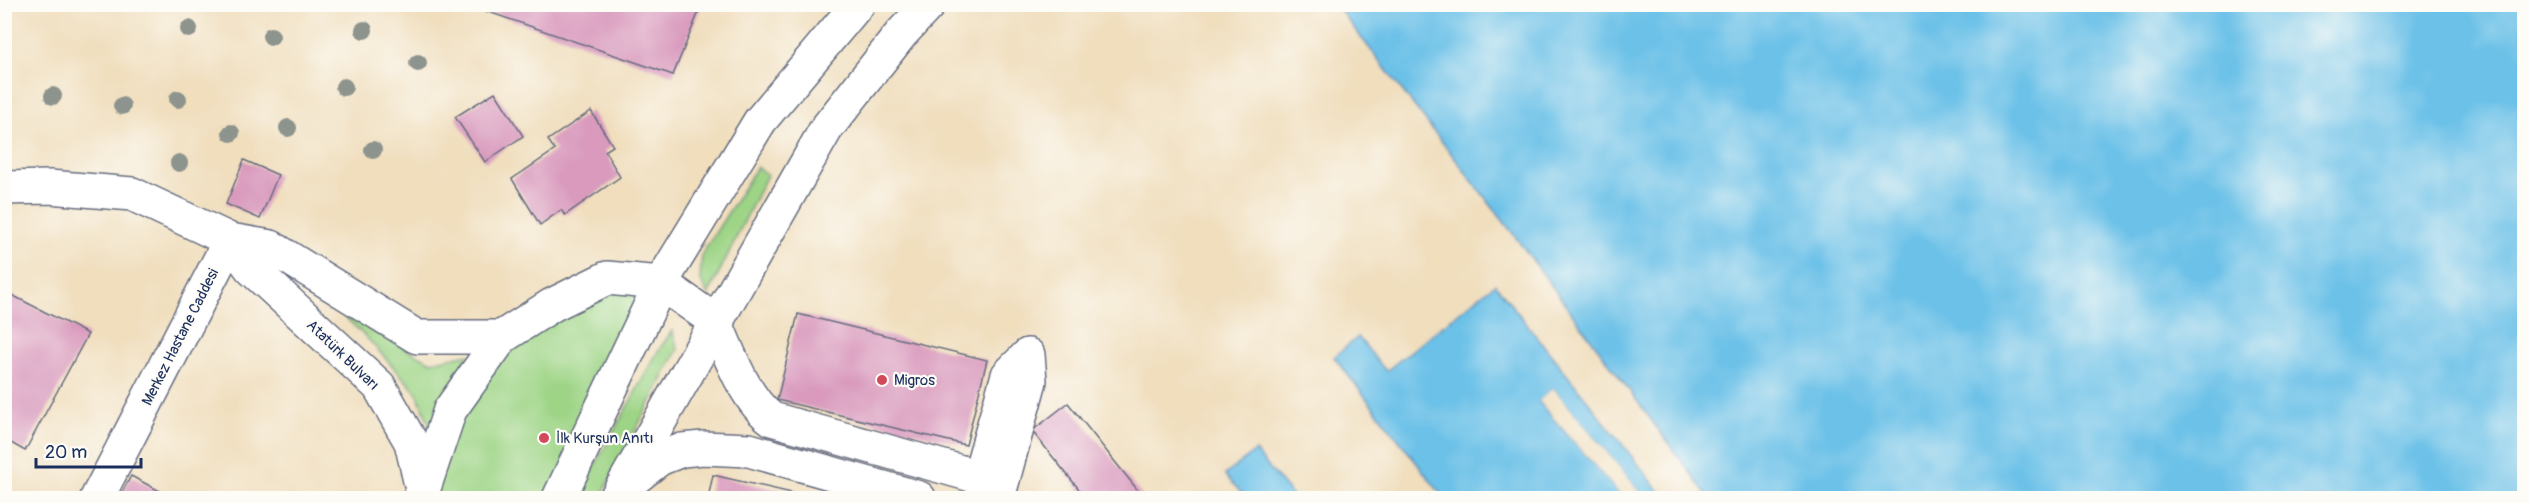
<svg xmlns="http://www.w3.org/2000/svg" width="2529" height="503" font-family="Pangolin,sans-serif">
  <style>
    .green { fill: #9dd485; stroke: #5c8272; stroke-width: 1.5 }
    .water { fill: #6cc1e8; stroke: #4478a3; stroke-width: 1.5 }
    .pier { fill: #f0debd }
    .building { fill: #d99abd }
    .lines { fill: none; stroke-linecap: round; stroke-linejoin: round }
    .minor-casing { stroke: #666c7f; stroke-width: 36 }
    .major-casing { stroke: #666c7f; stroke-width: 36 }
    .minor { stroke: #fff; stroke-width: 33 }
    .major { stroke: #fff; stroke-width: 33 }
    .tree { fill: #8d948e }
    .poi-dot { fill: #d1495b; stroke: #fdfcf7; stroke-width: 2 }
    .labels { text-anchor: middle; stroke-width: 4.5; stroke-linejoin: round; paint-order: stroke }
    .street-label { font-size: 15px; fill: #1b2f5e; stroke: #fdfcf7 }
    .poi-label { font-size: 15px; fill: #1b2f5e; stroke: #fdfcf7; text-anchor: start }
  </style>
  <rect width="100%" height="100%" fill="#fdfcf7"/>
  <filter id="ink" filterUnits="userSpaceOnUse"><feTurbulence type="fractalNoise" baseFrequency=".0167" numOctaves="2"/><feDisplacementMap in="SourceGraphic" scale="12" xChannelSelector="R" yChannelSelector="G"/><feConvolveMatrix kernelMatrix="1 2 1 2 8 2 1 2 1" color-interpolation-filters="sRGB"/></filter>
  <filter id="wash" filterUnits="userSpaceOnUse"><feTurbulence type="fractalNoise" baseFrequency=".008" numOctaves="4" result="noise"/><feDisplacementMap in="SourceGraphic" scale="24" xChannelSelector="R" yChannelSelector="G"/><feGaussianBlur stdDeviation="1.35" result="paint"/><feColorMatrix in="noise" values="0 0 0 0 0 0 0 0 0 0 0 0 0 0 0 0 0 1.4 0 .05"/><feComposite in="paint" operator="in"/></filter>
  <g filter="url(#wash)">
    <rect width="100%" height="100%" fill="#f0debd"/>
    <path class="green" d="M757 167 767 175 708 295 700 279 702 254Z
      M309 283 371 330 431 362 469 354 433 434 417 393 368 339Z
      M661 283 559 498H424L450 410 552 305Z
      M672 331 678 349 600 498H577L657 353Z"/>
    <path class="water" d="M1336 5H2524V498H1709L1511 231Z
      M1495 284 1665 498H1645L1553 388 1539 402 1623 498H1444L1334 357 1358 337 1386 371Z
      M1255 451 1294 498H1246L1225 475Z"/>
    <path class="pier" d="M1553 388 1645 498H1641L1553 392 1543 402 1626 498H1623L1539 401Z"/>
    <g id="blocks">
      <path class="building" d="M475 4H688L700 9 673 75 474 7Z
        M495 92 523 136 485 162 455 117Z
        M591 111 613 146 605 151 620 177 565 215 561 210 540 225 512 179 555 150 548 140Z
        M244 160 278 175 260 219 226 204Z
        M4 291 88 334 25 451 4 439Z
        M798 314 987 360 966 445 777 400Z
        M1068 403 1144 498H1086L1032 431Z
        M713 475 792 493 791 498H708Z
        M131 476 173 498H119Z"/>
    </g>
  </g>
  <g filter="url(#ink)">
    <use href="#blocks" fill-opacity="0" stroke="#666c7f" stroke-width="1.5"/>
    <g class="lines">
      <g class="minor-casing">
        <path id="minor" d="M715 321C728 351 745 400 772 419L979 477 1008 375 1028 355
          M621 489 659 459 682 450 703 448 749 450 919 498
          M97 498 230 240
          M998 498 1030 381 1028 355"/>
      </g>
      <g class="major-casing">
        <path id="major" d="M4 188 49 187 132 194 230 240 271 247 417 337H502L552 305 607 278 661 283 715 321
          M230 240 251 268 379 386 411 442 424 498
          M423 491 450 410 502 337
          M559 498 661 283 760 121 858 4
          M616 498 826 129 901 34 929 4"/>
      </g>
      <use href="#minor" class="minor"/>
      <use href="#major" class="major"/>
    </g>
    <g class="tree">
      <circle cx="189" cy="29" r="9"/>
      <circle cx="364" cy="30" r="9"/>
      <circle cx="271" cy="36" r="9"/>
      <circle cx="418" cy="63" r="9"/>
      <circle cx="344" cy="87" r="9"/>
      <circle cx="53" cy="96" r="9"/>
      <circle cx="178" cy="99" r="9"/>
      <circle cx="122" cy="106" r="9"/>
      <circle cx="288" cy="128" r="9"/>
      <circle cx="231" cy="133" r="9"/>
      <circle cx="373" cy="150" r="9"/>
      <circle cx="179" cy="163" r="9"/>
    </g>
  </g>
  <g class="poi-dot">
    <circle cx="882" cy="380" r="6"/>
    <circle cx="544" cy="438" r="6"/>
  </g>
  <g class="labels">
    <g class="street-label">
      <text transform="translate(180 337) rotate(-63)" y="5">Merkez Hastane Caddesi</text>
      <text transform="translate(343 355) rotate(44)" y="5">Atatürk Bulvarı</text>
    </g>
    <g class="poi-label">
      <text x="894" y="385">Migros</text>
      <text x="556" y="443">İlk Kurşun Anıtı</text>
    </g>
  </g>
  <rect width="2529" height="503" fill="none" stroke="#fdfcf7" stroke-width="24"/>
  <path d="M36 458v9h105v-9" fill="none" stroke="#1b2f5e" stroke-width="3"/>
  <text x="45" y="458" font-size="18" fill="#1b2f5e" stroke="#fdfcf7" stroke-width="4.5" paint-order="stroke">20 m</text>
</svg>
